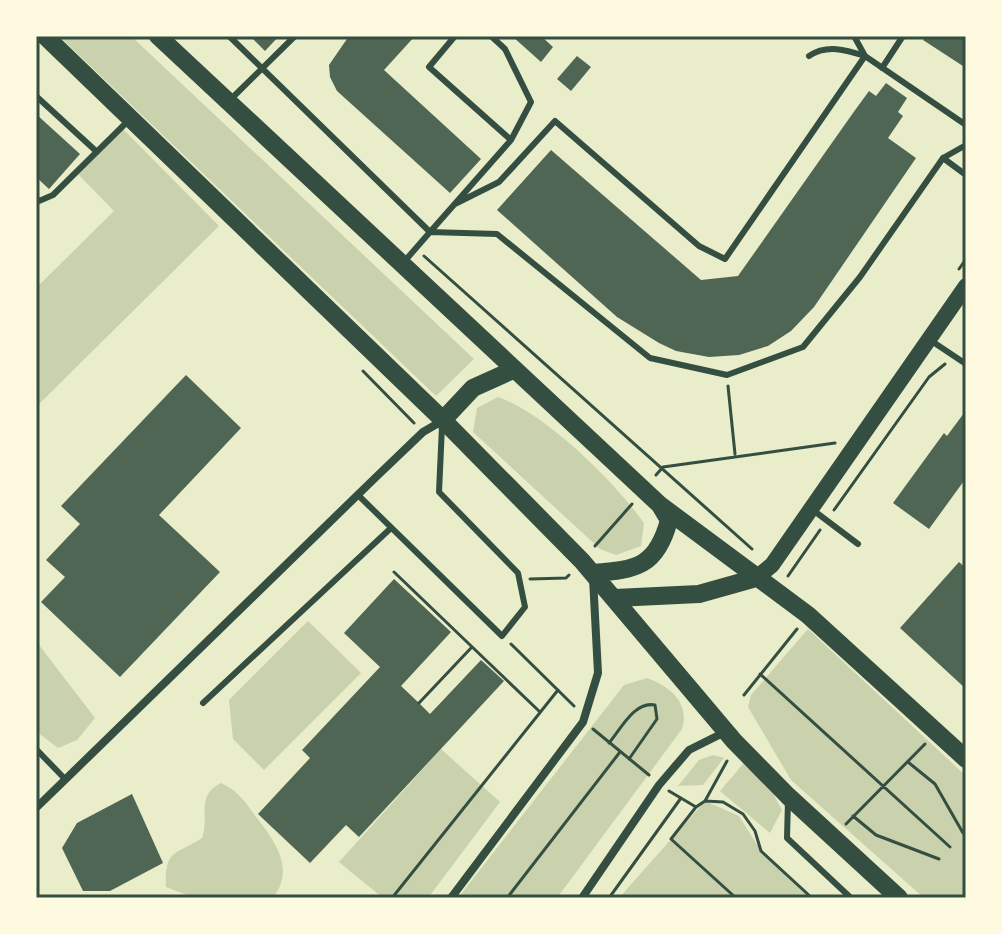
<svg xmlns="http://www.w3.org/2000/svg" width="1002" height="934" font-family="'Roboto Serif',serif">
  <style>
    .green { fill: #cad2ad }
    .building { fill: #4f6655 }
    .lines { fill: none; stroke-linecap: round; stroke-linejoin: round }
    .path { stroke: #344e41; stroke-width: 3 }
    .service { stroke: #344e41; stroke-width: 6 }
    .minor { stroke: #344e41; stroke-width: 8 }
    .secondary { stroke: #344e41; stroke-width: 16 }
    .primary { stroke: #344e41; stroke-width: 18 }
    .neatline { fill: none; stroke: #344e41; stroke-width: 3 }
  </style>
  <rect width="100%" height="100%" fill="#e9edc9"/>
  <path class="green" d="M59 36H131L474 359 436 396Z
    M121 127 219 226 36 407V288L114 211 76 172Z
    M498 397C546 414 614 481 644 523L641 546 616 555 600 549 473 432 477 408Z
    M308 621 361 673 264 770 233 739 229 700Z
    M808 629 966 776V898H924L791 780 748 707 751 695Z
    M36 641 95 718 77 740 58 748 36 731Z
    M647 678C671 687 690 703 682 729L557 898H458L624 685Z
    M441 749 500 802 428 898H383L339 862Z
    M713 755 724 758 703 785 678 786 699 760Z
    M743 764 768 784 782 810 770 833 720 791Z
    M221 783C240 792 245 802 257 818 276 843 295 869 273 898H195L166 887C164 848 177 855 202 838 210 816 195 796 221 783Z
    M705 801 739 816 761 851 812 898H619Z"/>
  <path class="building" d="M250 36H279L265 51Z
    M349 36H415L384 70 481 159 450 193 337 91 330 77 329 65Z
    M512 36H541L553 47 541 62Z
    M926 36H966V68L923 40Z
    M577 56 591 67 571 91 557 79Z
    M886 83 907 98 898 112 903 116 888 138 916 158 814 307 791 331 768 346 739 355 709 357 676 351 659 343 617 317 497 210 551 150 701 280 738 276 853 113 869 91 876 96Z
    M36 114 80 154 49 189 36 177Z
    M186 375 241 428 159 515 220 572 120 677 41 602 65 577 46 560 80 524 61 506Z
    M964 413 966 478 929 529 893 503 944 433 947 436Z
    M959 562 966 568V689L900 628Z
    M394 579 451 632 401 686 419 703 430 714 481 660 504 681 359 837 346 825 310 863 258 814 310 758 302 750 380 667 344 633Z
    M132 794 163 863 110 891H83L62 848 77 823Z"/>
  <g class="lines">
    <path class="path" d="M424 256 752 549
      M959 269 966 259
      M363 371 414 423
      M728 386 735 454
      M656 475 663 467 835 443
      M834 510 929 377 945 364
      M595 546 632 504
      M394 572 540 712
      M788 576 820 530
      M530 579 566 578 569 575
      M511 644 574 706
      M760 674 950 847
      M744 695 797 629
      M419 703 471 648
      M593 729 649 775
      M609 743C621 729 634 701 655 705L657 719 629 759
      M908 762 935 784 963 833
      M669 791 696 807 671 839 736 898
      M705 801 723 802 743 814 755 831 761 851 812 898
      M696 807 705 801 727 761
      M853 816 876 835 939 859
      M846 824 925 744
      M392 898 558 690
      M507 898 620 752
      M609 898 681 798"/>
    <path class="service" d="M229 36 430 232 511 140 531 102 505 49 491 36
      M455 36 429 67 511 140
      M854 36 865 56 966 125
      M882 68 903 36
      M36 96 97 152
      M231 99 295 36
      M943 158 966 145
      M36 198 39 201 53 195 128 121
      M455 204 499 182 555 121 699 246 725 259 865 56C846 50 827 44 809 56
      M403 263 430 232 497 234 650 358 727 375 803 347 860 277 943 158 966 175
      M930 340 966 364
      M358 495 502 636 525 607 518 573 439 492 442 426
      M813 510 858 544
      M203 703 391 528
      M36 749 65 779
      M788 800 787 838 851 898"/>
    <path class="minor" d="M36 808 374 479 423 432 442 421
      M451 898 583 722 598 673 593 578
      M582 898 659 785 689 750 725 732"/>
    <path class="secondary" d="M756 578 772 565 966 286"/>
    <path class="primary" d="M45 36 443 420 582 561 734 741 788 796 899 898
      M158 36 660 505 808 615 966 759
      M443 420 473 388 513 370
      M593 573C637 570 657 566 669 520L660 505
      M615 598 699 594 756 578"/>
  </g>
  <rect width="1002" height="934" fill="none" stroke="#fefae0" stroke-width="76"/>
  <rect x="38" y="38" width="926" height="858" class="neatline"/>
</svg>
